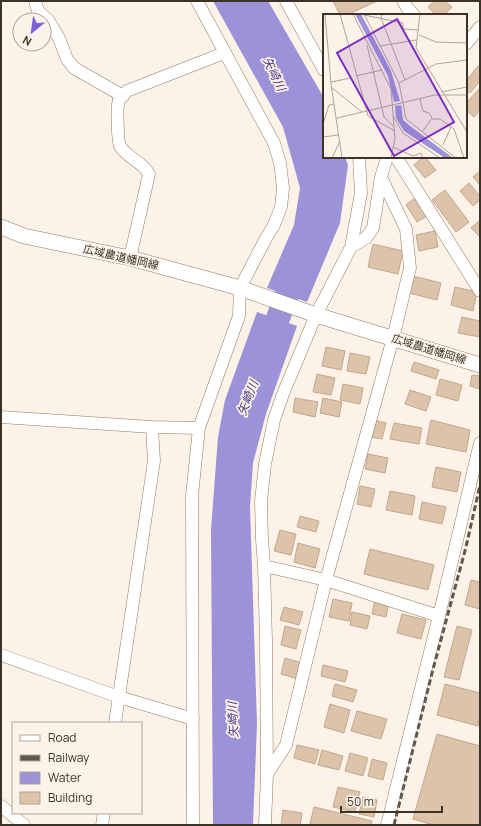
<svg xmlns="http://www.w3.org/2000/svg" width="481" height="826" font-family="Manrope,'Noto Sans JP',sans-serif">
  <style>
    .water { fill: #9b92d8 }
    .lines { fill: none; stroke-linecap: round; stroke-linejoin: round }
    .river { stroke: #9b92d8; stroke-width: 24 }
    .building { fill: #dcc3a9; stroke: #c0a88e }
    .minor-casing { stroke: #917a61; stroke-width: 13 }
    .tertiary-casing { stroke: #917a61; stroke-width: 16 }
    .minor { stroke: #fff; stroke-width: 12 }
    .tertiary { stroke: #fff; stroke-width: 15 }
    .rail { stroke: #61574c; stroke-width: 3; stroke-dasharray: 6 3; stroke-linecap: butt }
    .labels { text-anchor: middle; stroke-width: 3.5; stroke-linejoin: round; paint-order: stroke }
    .street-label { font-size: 11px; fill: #3c3227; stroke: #fcf2e7 }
    .water-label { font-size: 12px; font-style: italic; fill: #473688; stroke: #fcf2e7 }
    .inset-road { fill: none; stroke: #afa59a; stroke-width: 1 }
    .view { fill: #7b2cbf; fill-opacity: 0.15; stroke: #7b2cbf; stroke-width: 2 }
    .inset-edge { fill: none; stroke: #3c3227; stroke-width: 2 }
  </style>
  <rect width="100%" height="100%" fill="#fcf2e7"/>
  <path class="water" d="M213 1H268L324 98V157H345L348 165 340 223 307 302 267 288 294 225 300 188 283 127Z
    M257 312 297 326 266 414 253 463 250 507 257 724 253 825H213L211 530 218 437 225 400Z"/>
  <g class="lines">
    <path class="river" d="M266 350 298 265"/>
  </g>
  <path class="building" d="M333 1H377L347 15H340Z
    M434 1H445L452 7 444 15H436L428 7Z
    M478 66 480 68V81L470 93 466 90V81Z
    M480 88V110L474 117 466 110V103Z
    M423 157H425L436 170 425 178 414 165Z
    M480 171V185L473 177Z
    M469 183 480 196V200L473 206 460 191Z
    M445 190 469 222 456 232 432 200Z
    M415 198 427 216 417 222 406 205Z
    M480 220V237L471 228Z
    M435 231 438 247 419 251 416 235Z
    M373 244 403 251 398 274 368 267Z
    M413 276 441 283 437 300 409 293Z
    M455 287 477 292 473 311 451 305Z
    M462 317 480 321V337L458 333Z
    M326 347 345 351 341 370 322 366Z
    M350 353 370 357 366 374 347 371Z
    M414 362 439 370 436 379 411 371Z
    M317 374 335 378 331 395 313 392Z
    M472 375 480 376V389L470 386Z
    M440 379 462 385 458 401 436 395Z
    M343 384 363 388 360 404 340 400Z
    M410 390 431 397 426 411 405 404Z
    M295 398 318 402 315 417 293 412Z
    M323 398 342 402 339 417 320 413Z
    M374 420 386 423 382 439 370 437Z
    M431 420 470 430 466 452 426 444Z
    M394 423 422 428 419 444 390 439Z
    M368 454 388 458 385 473 365 469Z
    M436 467 461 472 457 492 432 487Z
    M360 486 375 489 371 507 357 504Z
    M390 491 415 496 412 515 386 510Z
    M422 502 446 507 442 524 419 519Z
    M300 516 319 521 316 532 297 527Z
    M280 530 296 534 291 555 274 551Z
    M298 543 320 549 315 568 294 562Z
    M370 549 434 565 428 590 364 574Z
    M471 580 480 582V609L465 605Z
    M333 599 352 603 349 621 329 617Z
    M375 599 389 602 386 617 372 614Z
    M284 607 303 612 299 625 280 620Z
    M352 612 370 616 367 629 350 625Z
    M402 614 426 620 421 639 397 633Z
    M285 626 301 630 296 649 281 645Z
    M457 626 472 630 459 680 444 677Z
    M285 658 302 663 298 679 281 674Z
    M323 665 348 671 345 682 321 676Z
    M335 684 357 690 353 702 332 696Z
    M445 684 480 693V717L478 726 437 715Z
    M330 704 350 710 344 733 324 727Z
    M357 711 387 719 381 739 351 731Z
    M437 734 480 746V825H433L413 819Z
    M297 745 319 750 315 764 294 758Z
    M322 750 343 756 339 770 318 765Z
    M350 753 368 758 363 776 345 771Z
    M372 759 387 763 383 780 368 776Z
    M338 787 360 792 355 812 333 807Z
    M363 797 377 800 374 817 359 814Z
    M314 807 372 821 371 825H315L310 824Z
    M283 810 302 813 300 825H281Z"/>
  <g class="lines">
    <g class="minor-casing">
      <path id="minor" d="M35 1 38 11 48 20 59 38 67 59 74 68 123 96
        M286 1 324 70
        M403 1 408 9 414 15
        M466 44 480 27
        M396 157 480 291
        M351 247 366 238 373 228 381 177 387 157
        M130 258 149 174C143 162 127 158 120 146 118 142 116 104 119 100 121 97 125 94 127 91L224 53
        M1 417 152 427 199 428
        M264 566 326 580 439 616
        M1 655 119 697 193 719
        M115 723 154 461 152 427
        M267 774 286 745 326 580 393 338 410 268 406 229 381 177
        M1 806 24 825
        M102 825 104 813
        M193 825 192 496 199 428 239 316 240 288 265 240 274 225 281 207 283 188 280 163 274 143 197 1
        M265 825 267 774 266 640 264 566 262 539 261 501 265 464 274 420 283 394 316 315 351 247 361 193 359 157
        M387 825 439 616 480 443"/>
    </g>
    <g class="tertiary-casing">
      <path id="tertiary" d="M1 227 24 236 130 258 240 288 316 315 480 365"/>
    </g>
    <use href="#minor" class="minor"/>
    <use href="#tertiary" class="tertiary"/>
    <path class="rail" d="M394 825 432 673 466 547 480 485"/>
  </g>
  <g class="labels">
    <g class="street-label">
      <text transform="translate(121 257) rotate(13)" y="4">広域農道幡岡線</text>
      <text transform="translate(429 349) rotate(17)" y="4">広域農道幡岡線</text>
    </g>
    <g class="water-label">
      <text transform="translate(274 74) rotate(64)" y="4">矢崎川</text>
      <text transform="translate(248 398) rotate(-69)" y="4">矢崎川</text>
      <text transform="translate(233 720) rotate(-92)" y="4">矢崎川</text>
    </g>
  </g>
  <g transform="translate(323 14)">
    <rect width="144" height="144" fill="#fcf2e7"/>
    <path d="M32 0H38L68 57 77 87 71 88 65 62ZM78 91 80 106 87 112 130 144H122L81 117 73 104 72 92Z" fill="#9b92d8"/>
    <path class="inset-road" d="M2 0 8 70 19 144M17 0 45 102 72 117M30 0 68 75 72 125 68 144M41 0 76 69 83 105 133 144M59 0 58 4 82 66M97 0 93 34 144 118M41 1 80 9V15L96 16M96 21 113 28 144 29M44 31 61 103 70 112M57 32 93 26M33 62 59 56M8 68 28 64M76 69 113 50 144 46M9 74 39 98M118 78 144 73M97 85 100 97 106 99 109 104 100 117M70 102 80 119 117 144M14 104 112 81H144M109 105H117L131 115 141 144M0 110 6 91 11 90M0 123 15 121M120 131 128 113M70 133 90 142 98 139 100 144M9 144 17 127"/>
    <path class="view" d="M74 5 131 108 71 142 14 39Z"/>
    <rect width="144" height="144" class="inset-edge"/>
  </g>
  <rect width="481" height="826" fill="none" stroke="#3c3227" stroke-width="4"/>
  <rect x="12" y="722" width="130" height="92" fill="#fcf2e7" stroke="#afa59a"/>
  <rect x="20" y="735" width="20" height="6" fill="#ffffff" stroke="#afa59a"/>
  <text x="48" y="742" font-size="12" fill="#3c3227">Road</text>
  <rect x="20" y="755" width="20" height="6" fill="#61574c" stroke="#afa59a"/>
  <text x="48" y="762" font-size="12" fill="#3c3227">Railway</text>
  <rect x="20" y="772" width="20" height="12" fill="#9b92d8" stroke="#afa59a"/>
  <text x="48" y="782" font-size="12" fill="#3c3227">Water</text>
  <rect x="20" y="792" width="20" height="12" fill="#dcc3a9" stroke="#afa59a"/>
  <text x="48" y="802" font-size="12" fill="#3c3227">Building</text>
  <g transform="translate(32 32) rotate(209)"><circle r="19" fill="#fcf2e7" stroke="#afa59a"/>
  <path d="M0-3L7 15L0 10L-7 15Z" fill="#7a61dc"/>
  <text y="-6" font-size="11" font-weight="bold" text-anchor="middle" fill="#3c3227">N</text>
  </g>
  <path d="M341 806v6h101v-6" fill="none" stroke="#3c3227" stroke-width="2"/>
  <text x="347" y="806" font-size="12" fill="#3c3227" stroke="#fcf2e7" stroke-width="3" paint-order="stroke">50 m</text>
</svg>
